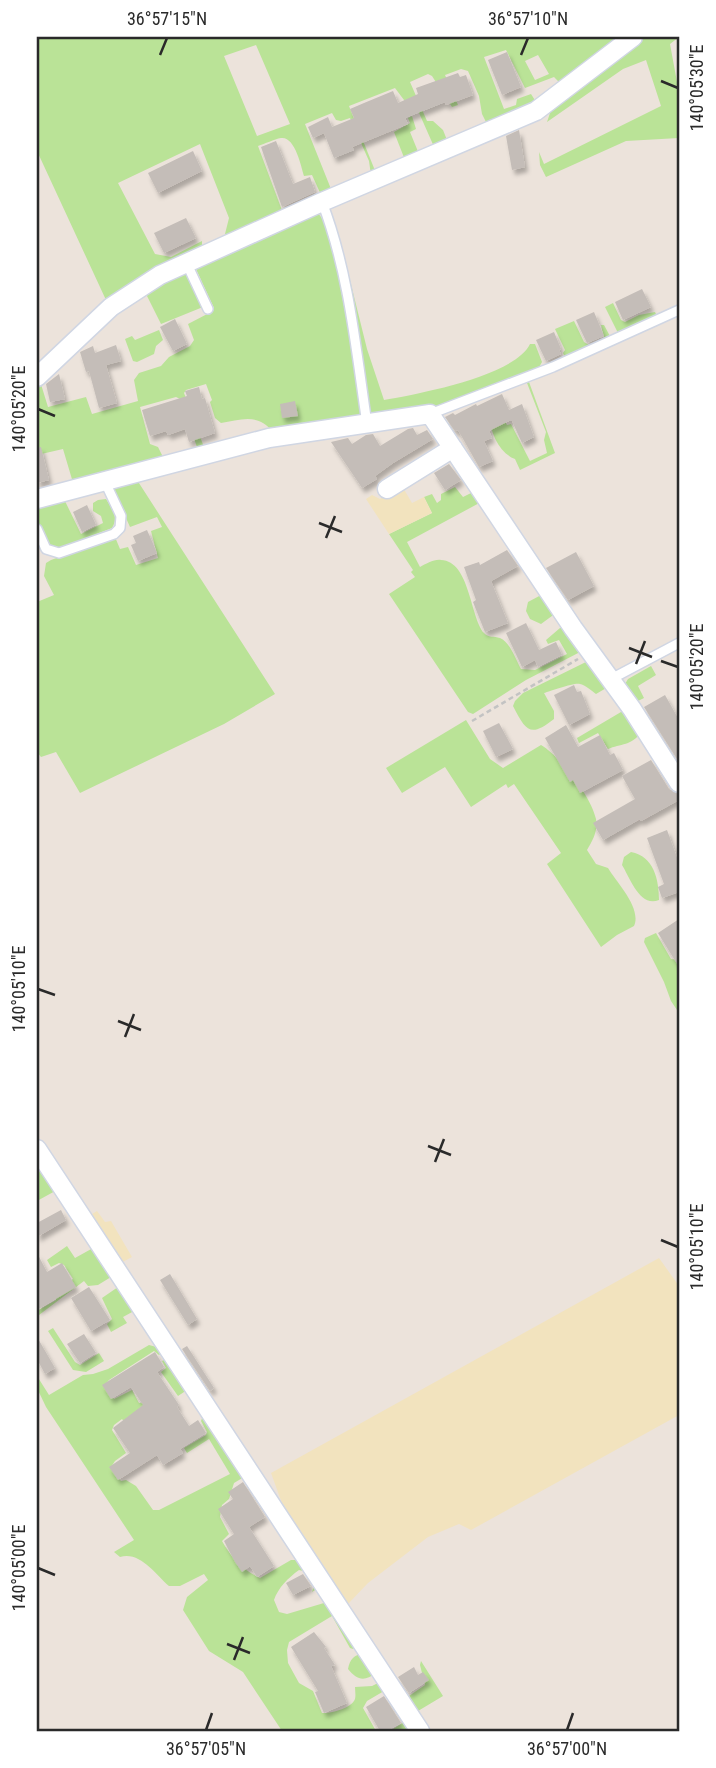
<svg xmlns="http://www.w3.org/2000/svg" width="716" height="1768" font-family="'Roboto Condensed',sans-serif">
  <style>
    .green { fill: #bae397; fill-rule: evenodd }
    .sand { fill: #f2e3be }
    .building { fill: #c4bdb8; filter: url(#shadow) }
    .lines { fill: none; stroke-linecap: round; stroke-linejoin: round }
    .service-casing { stroke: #d0d6e3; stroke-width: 12 }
    .minor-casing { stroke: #d0d6e3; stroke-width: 21 }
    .path { stroke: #c3c3c3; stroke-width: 2.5; stroke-dasharray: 5 3.5; stroke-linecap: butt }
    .service { stroke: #fff; stroke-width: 9 }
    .minor { stroke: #fff; stroke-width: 18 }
    .ticks { fill: none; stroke: #2a2a2a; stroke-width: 2.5 }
    .neatline { fill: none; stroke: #2a2a2a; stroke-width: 2.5 }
    .ticks-label { font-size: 18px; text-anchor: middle; fill: #2a2a2a }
  </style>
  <defs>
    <filter id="shadow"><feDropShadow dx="3" dy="5" stdDeviation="2" flood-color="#0004"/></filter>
  </defs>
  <rect width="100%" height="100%" fill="#ece3db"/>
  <path class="green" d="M37 37H679L670 44 679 93V138L626 141 546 177 540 165 539 152 544 164 661 106 646 60 623 69 547 122 560 83 554 77 525 88 506 50 484 57 504 109 516 105 517 99 531 94 538 105 494 124 486 122 482 114 479 96 468 71 461 69 445 75 458 105 452 107 432 76 428 74 410 82 427 121H433L443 130 447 140 435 149 416 106 407 104 395 88 349 106 376 173 371 175 369 161 350 118 341 121 336 120 332 113 305 124 331 189 335 192 322 197 312 175 304 176C301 166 295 136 281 138 274 139 265 144 258 146L283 213 233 235 225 234 229 218 200 144 118 183 155 254 171 257 202 241V245L106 300 37 151ZM256 45 290 124 257 136 224 56ZM538 55 549 74 535 80 525 61Z
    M412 116 416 129 410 132 419 154 405 160 394 132 410 123 408 118Z
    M318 213C333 231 334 258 339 280 348 325 355 370 362 415L272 431C258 413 240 420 221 423L215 418 210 402 212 400 206 384 186 390 184 393 205 450H191L197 447 180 399 176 397 140 407 150 444 158 447 163 457 74 486 63 449 37 455V384L40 381 48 407 86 397 92 414 138 401 134 380 139 373 161 366 169 357 190 346 194 340 188 324 213 311 214 308 196 269V263Z
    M342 248 367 349 384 400C418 394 515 376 530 344H535L542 362 538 369 430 411 371 414Z
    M185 273 203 307 161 324 147 296 143 293 152 283Z
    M613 303 621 320 625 322 639 315 655 312 657 316 618 333 605 307Z
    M574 321 584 342 589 345 604 338 601 325H604L611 338 565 357 563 353 565 350 555 329Z
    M159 330 163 340 156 346 154 354 137 362 133 361 125 339 132 336 135 340Z
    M529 382 555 453 520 470 515 459C499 453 492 434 489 419L499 410 507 425 511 424 530 461 547 453 544 440 546 432 527 383Z
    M137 480 275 694 224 724 80 793 56 752 41 757 37 752V602L54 595 44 576 46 563 51 560 115 537 120 549 128 547 136 565 158 558 151 531 162 527 157 517 130 527 113 489 115 486Z
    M455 487 463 497 475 491 483 501 407 542 420 567C426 564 434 559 441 560 470 561 470 617 484 633 488 638 494 636 500 638 510 642 516 660 521 669L535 670 567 654 559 640 548 644 546 640 560 628H568L582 651 526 680 473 714 468 712 389 594 415 577 411 572 413 570 389 534 432 513 424 497 432 494 437 503 441 500V494Z
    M64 499 81 534 103 523 101 516 93 511V503L98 500 106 499C112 509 119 517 112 528L58 549 47 545 37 519V505Z
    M543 594 556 613 541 624 530 619 526 611 528 602Z
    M590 660 608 687 596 694C592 691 585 685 580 684 575 682 551 691 544 693L554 711V719C530 738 526 731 513 706L515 701 523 693Z
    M651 666 656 675 638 686 644 698 634 703 625 684 628 679Z
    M621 712 627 713 640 733C633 745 620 744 608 749L598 733 579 743 577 738Z
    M466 720 490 759 503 768 541 745C560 756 591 796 596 819 598 831 593 840 587 850L596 864 608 868C617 883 642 908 634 926L617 935 601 947 547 864 561 853 514 784 508 788 506 784 471 807 445 767 402 793 386 768Z
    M631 852C654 856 659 880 659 900 640 908 630 878 622 865L624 857Z
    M656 933 671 959 679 960V1013L671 1001 664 982 644 942 645 938Z
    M37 1159 57 1190 37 1201Z
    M67 1246 75 1258 93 1248 111 1277 98 1285 88 1286 84 1281 39 1315 37 1320V1311L56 1300 55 1293 73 1279 64 1265 59 1263 51 1267 47 1260Z
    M118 1287 134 1311 123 1317 127 1323 111 1332 107 1324 112 1319 102 1298Z
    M53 1328 75 1362 80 1365 99 1353 104 1361 86 1372 73 1370 48 1331Z
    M149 1345 160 1348 163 1352 159 1355 154 1351 109 1380 105 1385 114 1399 132 1390 139 1403 146 1402 134 1435 122 1419 114 1425 112 1430 126 1453 115 1461 111 1467 121 1481 126 1480 136 1486 153 1510H159L230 1474 209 1439 187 1453 184 1448 206 1435 207 1432 201 1421 204 1413 244 1477 234 1483 229 1499 222 1505 220 1517 229 1534 222 1541C231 1557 242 1570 260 1578L291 1560H300L320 1587 312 1592 314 1586 303 1571 299 1570C288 1578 278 1588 274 1600L279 1612 287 1614 324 1603 329 1604 358 1644 353 1649 350 1648 332 1616 289 1642 287 1650 288 1663 299 1683 313 1691 322 1713C330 1714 352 1708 355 1699 356 1695 355 1691 355 1687L372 1686 382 1681 413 1731H390L404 1722 384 1691 367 1701 363 1708 376 1731H282L243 1672 209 1651 183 1610 187 1597 208 1580 204 1574 180 1586H169C155 1574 140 1551 120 1557L114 1552 134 1540 46 1407 37 1388V1376L49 1395 83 1375 93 1374 108 1369Z
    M166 1359 187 1390 178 1396 161 1372 166 1368 162 1361Z
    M364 1653 376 1673C364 1682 357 1680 348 1669 350 1659 354 1655 364 1653Z
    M421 1661 443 1696 418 1711 409 1696 425 1685 420 1665Z"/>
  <path class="sand" d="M402 486 412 503 424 497 432 513 389 534 366 499 372 495 380 499Z
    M97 1211 105 1222 111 1221 132 1257 117 1265 87 1217Z
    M659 1258 679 1286V1415L471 1530 459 1524 428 1537 368 1583 348 1604 283 1506 271 1473Z"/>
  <path class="building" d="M507 52 521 87 502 95 488 60Z
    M458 73 460 77 466 75 473 95 446 105 445 102 405 118 408 124 352 147 354 150 334 158 324 133 313 138 308 127 328 117 332 127 354 118 350 109 364 103 393 91 398 103 418 94 416 88Z
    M519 130 525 167 512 170 506 136Z
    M276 141 293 184 310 177 315 192 282 207 261 147Z
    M193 151 202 171 158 193 148 173Z
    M186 218 196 238 164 253 154 233Z
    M642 289 651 307 623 320 615 302Z
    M594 312 604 336 587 343 576 320Z
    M175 319 187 344 173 351 160 327Z
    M554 332 561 349 559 350 561 354 546 361 536 340Z
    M116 345 121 361 106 365 117 403 99 408 89 371 86 372 80 352 93 346 95 353Z
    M59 374 65 399 50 402 46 384Z
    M199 387 202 399 205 398 215 433 189 442 185 429 168 435 166 431 150 436 142 410 187 396 185 391Z
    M502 394 509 410 522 404 534 437 522 443 512 421H509L489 431 492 438 484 441 493 461 479 467 458 430 455 431 445 417 453 413 455 415 476 404 477 406Z
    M295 401 298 416 282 418 280 404Z
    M413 428 417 435 427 430 433 439 393 463 375 476 377 479 362 488 331 442 348 438 352 444 366 435 373 434 380 446 408 429Z
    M41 447 49 480 37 483V448Z
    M449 464 461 480 445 490 434 473Z
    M87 505 96 525 82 532 73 512Z
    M147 530 157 553 138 561 131 545 136 543 133 536Z
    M507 550 518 566 491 581 508 623 485 632 473 602 476 600 464 567 479 562 480 565Z
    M576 552 594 586 568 600 546 568Z
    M526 623 539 650 556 642 562 655 538 667 535 660 522 667 506 633Z
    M574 685 577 692 581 691 590 714 569 725 554 695Z
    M665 695 679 720V762L644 707Z
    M499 723 513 749 496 757 483 731Z
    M566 725 578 747 600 735 610 755 614 753 623 770 580 793 573 780 570 782 545 738Z
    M651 760 669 789 679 794V800L641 821 640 819 603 840 593 823 635 799 622 776Z
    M667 830 679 863V892L662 898 658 887 664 884 647 838Z
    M679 919V967L658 933Z
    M61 1210 66 1220 37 1237V1223Z
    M37 1253 47 1272 62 1263 76 1287 37 1310Z
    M170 1274 197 1319 188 1325 160 1280Z
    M89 1287 110 1320 91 1331 71 1298Z
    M84 1334 96 1353 80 1363 67 1344Z
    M37 1337 55 1368 45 1374 37 1359Z
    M187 1346 214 1388 210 1391 182 1349Z
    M155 1352 164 1367 157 1372 179 1405 177 1407 189 1426 198 1420 206 1433 180 1449 183 1453 163 1465 157 1455 118 1480 109 1467 130 1453 113 1428 143 1405 131 1387 111 1399 102 1385Z
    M243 1482 265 1517 249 1527 274 1566 257 1577 250 1566 242 1572 235 1562 224 1541 234 1534 218 1509 233 1499 228 1492Z
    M303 1574 311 1586 293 1595 286 1583Z
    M314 1632 326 1647 324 1648 335 1665 331 1666 347 1703 324 1713 315 1692 318 1691 291 1647Z
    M414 1667 418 1675 423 1672 429 1680 409 1693 398 1677Z
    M384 1696 401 1723 387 1731H380L366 1707Z"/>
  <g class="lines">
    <g class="service-casing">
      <path id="service" d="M322 202C349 272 356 350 367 424
        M186 262 208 309
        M430 414 553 367 679 310
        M37 529 46 549 59 553 114 534 120 528 121 516 105 482
        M611 679 679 643"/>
    </g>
    <g class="minor-casing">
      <path id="minor" d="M37 377 111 307 160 275 322 202 536 111 633 37
        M387 489 453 448
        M37 499 269 438 430 414 573 628 632 709 679 783
        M37 1149 420 1731"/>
    </g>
    <path class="path" d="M472 721 578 659"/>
    <use href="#service" class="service"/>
    <use href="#minor" class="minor"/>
  </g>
  <path class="ticks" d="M160 55 167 38M521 55 528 38M661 81 678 88M38 409 55 416M319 523 342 532M326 538 335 516M629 648 652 657M661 661 678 667M636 664 645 641M38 989 55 995M118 1021 141 1030M125 1037 134 1014M428 1146 451 1155M435 1162 444 1139M661 1240 678 1247M38 1568 55 1575M227 1644 250 1653M234 1660 243 1637M206 1730 212 1713M567 1730 573 1713"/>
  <rect width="716" height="1768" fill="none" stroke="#ffffff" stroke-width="77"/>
  <rect x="38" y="38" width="640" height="1692" class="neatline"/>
  <g class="ticks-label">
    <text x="167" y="25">36°57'15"N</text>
    <text x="528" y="25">36°57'10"N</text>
    <text transform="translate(697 88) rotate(-90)" y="6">140°05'30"E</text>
    <text transform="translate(19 409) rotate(-90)" y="6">140°05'20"E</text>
    <text transform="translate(697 667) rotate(-90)" y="6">140°05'20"E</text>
    <text transform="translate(19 989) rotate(-90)" y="6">140°05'10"E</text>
    <text transform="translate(697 1247) rotate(-90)" y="6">140°05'10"E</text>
    <text transform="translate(19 1568) rotate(-90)" y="6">140°05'00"E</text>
    <text x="206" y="1755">36°57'05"N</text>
    <text x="567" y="1755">36°57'00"N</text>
  </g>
</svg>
